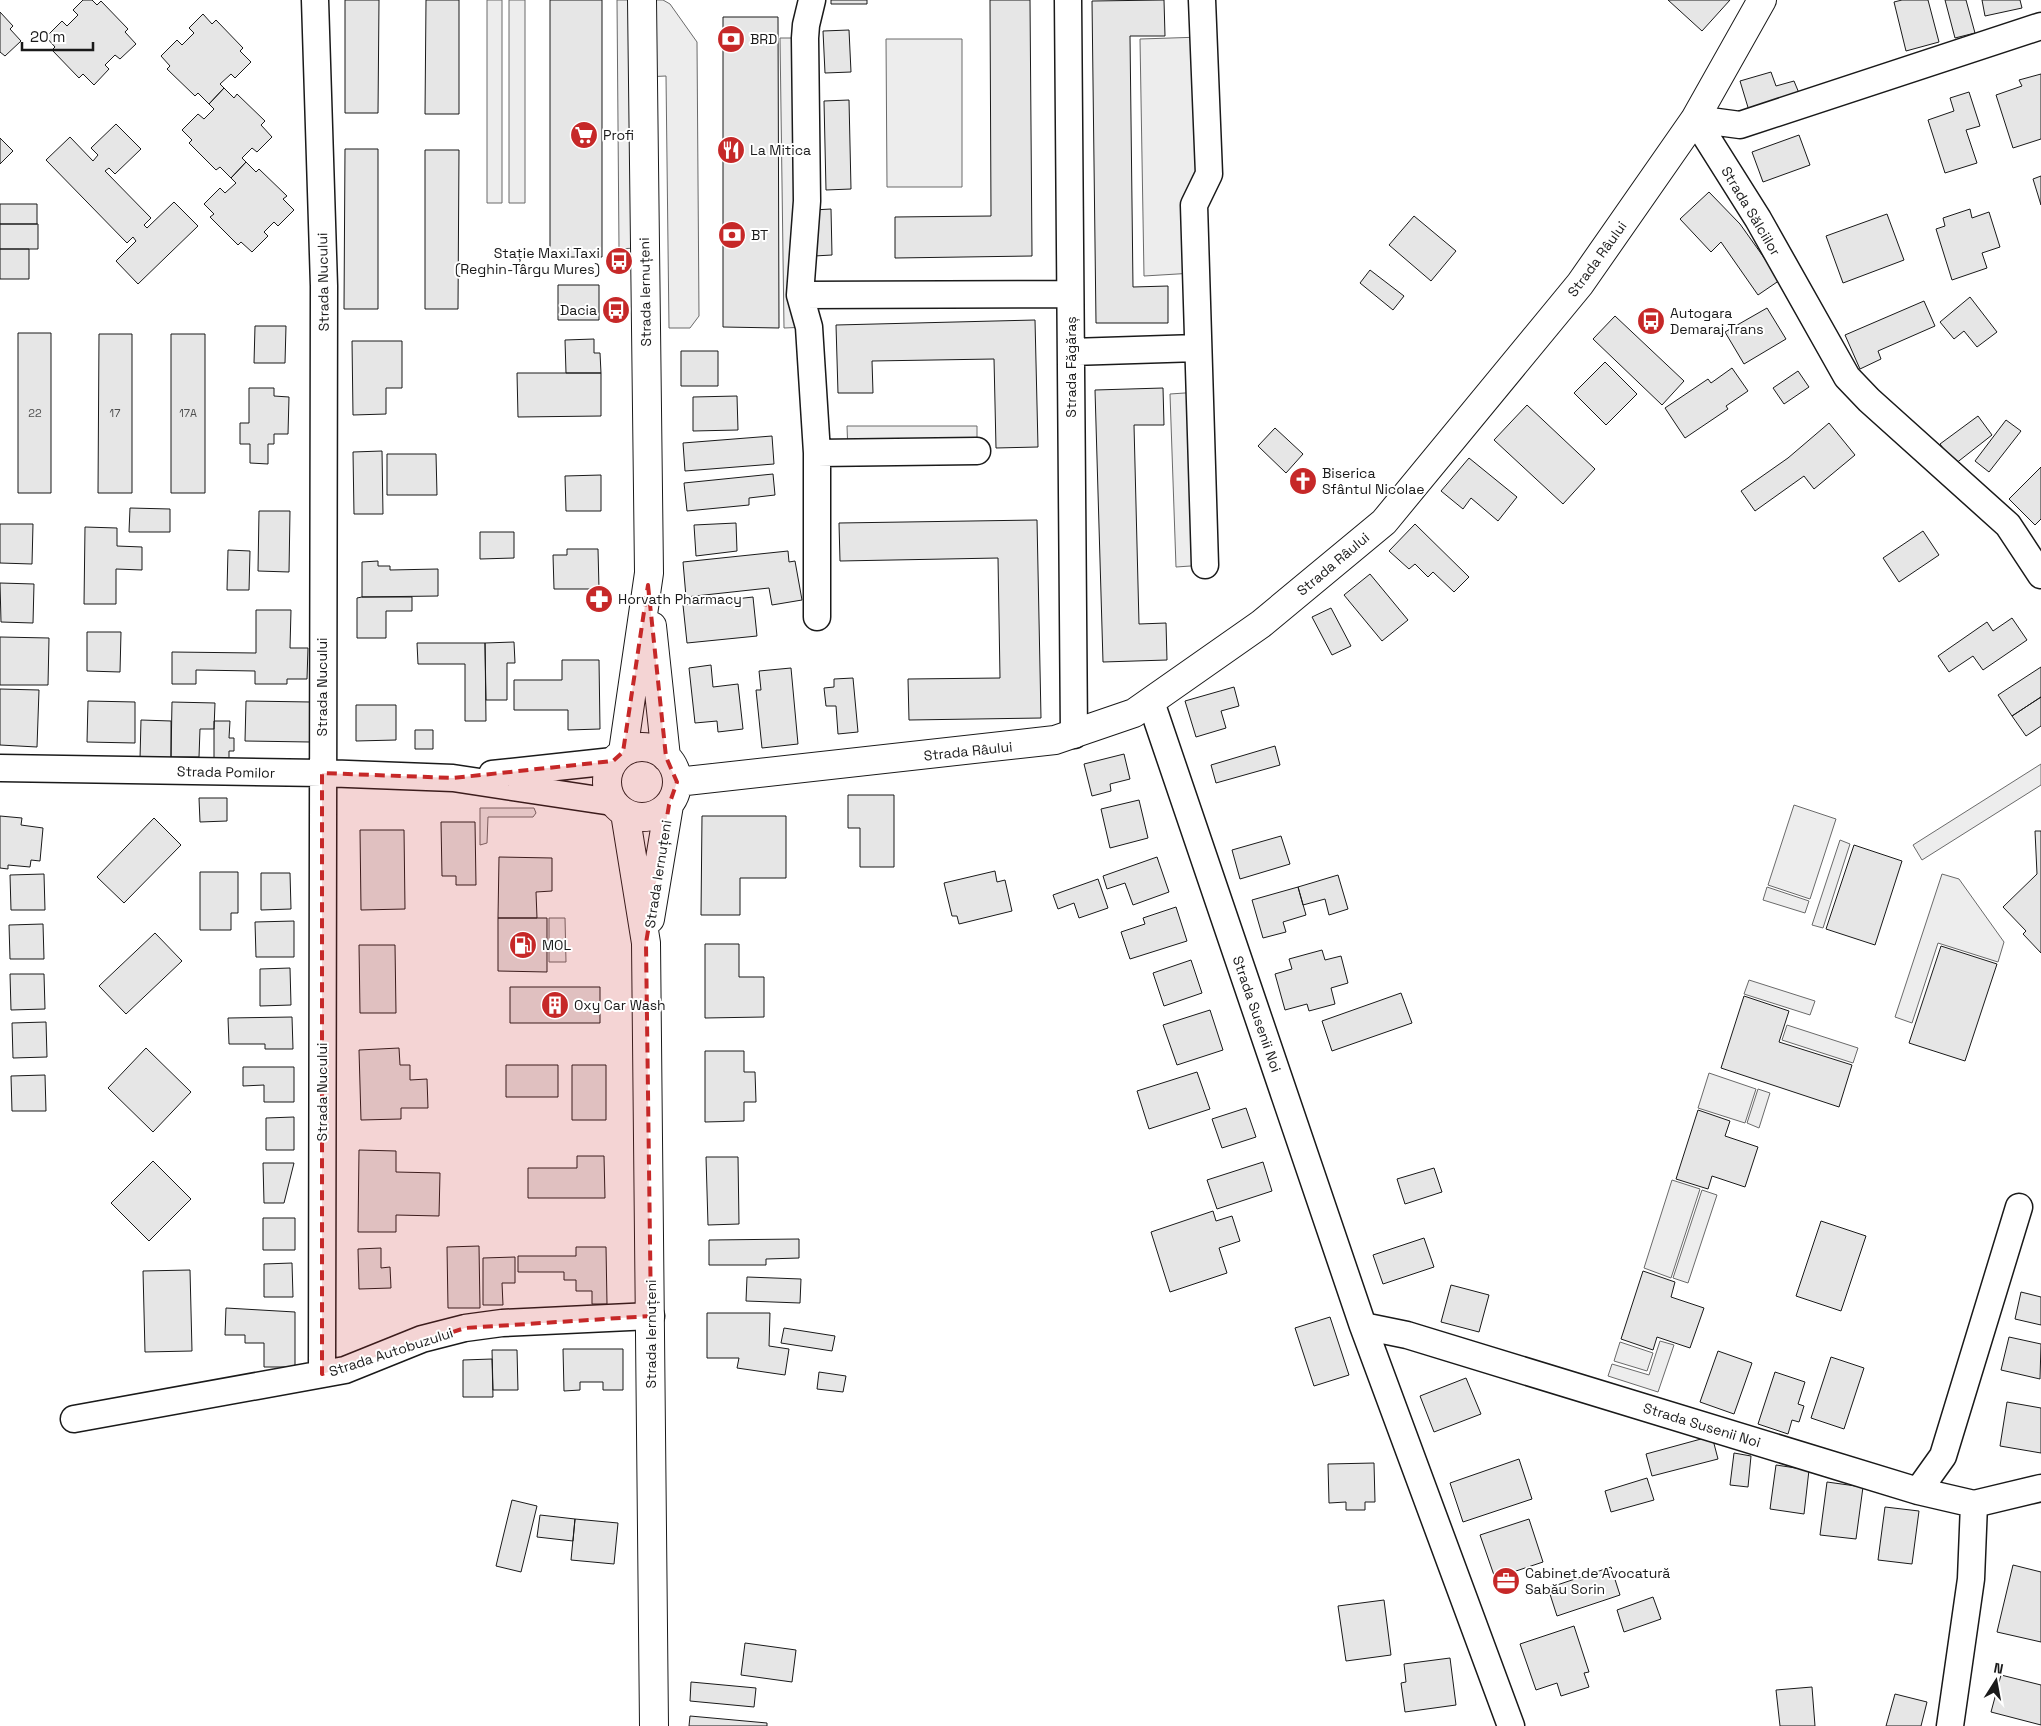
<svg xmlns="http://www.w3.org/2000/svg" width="2041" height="1726" font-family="'Space Grotesk',sans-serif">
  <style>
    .built { fill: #ededed; stroke: #6a6a6a }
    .building { fill: #e6e6e6; stroke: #1a1a1a }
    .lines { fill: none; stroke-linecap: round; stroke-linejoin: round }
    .minor-casing { stroke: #1a1a1a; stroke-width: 29 }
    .major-casing { stroke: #1a1a1a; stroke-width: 30 }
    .minor { stroke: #fff; stroke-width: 26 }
    .major { stroke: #fff; stroke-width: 28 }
    .marked { fill: #c62828; fill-opacity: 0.2; stroke: #c62828; stroke-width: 4; stroke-dasharray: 10 6; stroke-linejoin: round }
    .labels { text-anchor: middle; stroke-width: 4; stroke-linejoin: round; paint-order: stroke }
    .number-label { font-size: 11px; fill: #4d4d4d }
    .poi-label { font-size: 14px; fill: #1a1a1a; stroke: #fff; text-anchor: start }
    .street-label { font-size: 14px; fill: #1a1a1a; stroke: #fff }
  </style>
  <rect width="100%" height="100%" fill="#fff"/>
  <path class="built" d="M487 0H502V203H487Z
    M509 0H525V203H509Z
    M617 0H632L635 248 619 249Z
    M642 0H663L670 4 697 42 699 316 690 328H669L666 76 643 77Z
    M1202 37 1194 273 1144 276 1140 39Z
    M780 38H805L809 327 784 328Z
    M886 39H962V187H887Z
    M1199 392 1205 565 1176 567 1170 394Z
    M847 426H977V451L848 453Z
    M2041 764V785L1922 860 1913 845Z
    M1794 805 1836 819 1810 899 1768 885Z
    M480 808H534L536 813 533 817H488L487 843 480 845Z
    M1840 840 1850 844 1823 928 1812 925Z
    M1942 874 1959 879 2004 942 1998 962 1938 943 1912 1023 1895 1017Z
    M1767 887 1809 901 1805 913 1763 900Z
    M549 918H565L566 962H549Z
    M1749 980 1815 1001 1810 1015 1744 994Z
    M1787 1025 1858 1048 1853 1063 1782 1040Z
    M1709 1073 1756 1089 1745 1123 1698 1108Z
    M1758 1089 1770 1093 1759 1128 1747 1123Z
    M1672 1180 1700 1189 1671 1278 1644 1268Z
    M1702 1190 1717 1195 1688 1283 1673 1278Z
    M1660 1341 1674 1345 1658 1392 1608 1376 1612 1364 1649 1375Z
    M1620 1342 1653 1353 1647 1371 1614 1361Z"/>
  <path class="building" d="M83 0H92L97 5 101 1 128 29 125 32 136 44 120 59 115 55 105 65 109 69 94 85 83 74 79 78 52 50 55 47 46 37 62 21 67 26 78 15 73 10Z
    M345 0H379L378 113H345Z
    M426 0H459V114H425Z
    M550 0H602V257H550Z
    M831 0H867V4H831Z
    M990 0H1030L1032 256 895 258V217L991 216Z
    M1164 0 1165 36H1130L1133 287 1168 286V323H1096L1092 1Z
    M1668 0H1730L1702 31Z
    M1902 0H1928L1939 42 1906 51 1894 2Z
    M1945 0H1966L1975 33 1955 38Z
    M1982 0H2020L2022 8 1985 16Z
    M0 12 13 26 10 29 21 41 5 56 0 52Z
    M203 14 212 24 216 20 243 48 240 51 251 62 235 78 231 74 220 84 224 88 209 104 198 93 195 96 167 69 170 66 161 56 177 40 182 45 194 33 189 28Z
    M723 17H778L779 328 723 327Z
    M849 30 851 72 825 73 823 31Z
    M1771 72 1776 86 1794 81 1801 98 1750 114 1740 81Z
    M2041 74V139L2013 148 1996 95 2022 86 2019 80Z
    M224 88 234 98 237 94 265 121 261 125 272 137 257 152 252 148 242 158 246 162 231 178 220 167 216 170 189 143 192 140 182 130 198 114 204 119 214 109 209 104Z
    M1969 92 1980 126 1966 130 1977 163 1945 173 1928 120 1954 111 1950 98Z
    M849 100 851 189 826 190 824 101Z
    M116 124 141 149 115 174 109 168 105 171 151 218 144 225 147 228 174 202 198 226 138 284 116 261 136 241 133 237 127 243 46 160 70 137 93 161 98 155 91 148Z
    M1799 135 1810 165 1763 182 1752 152Z
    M0 138 13 151 0 164Z
    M345 149H378V309H344Z
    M425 150H459L458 309H425Z
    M246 162 256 172 259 169 287 196 283 199 294 210 278 226 274 222 264 232 268 236 252 252 241 242 238 245 210 217 214 214 204 204 220 188 225 193 236 183 231 178Z
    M2041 176V205L2033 179Z
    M1709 192 1740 224 1780 280 1758 295 1721 242 1711 252 1680 219Z
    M0 204H37V224H0Z
    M831 209 832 255 814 256 813 210Z
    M1970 209 1972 218 1989 212 2000 247 1982 253 1987 268 1952 280 1936 229 1945 226 1943 218Z
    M1887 214 1904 260 1843 283 1826 236Z
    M1414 216 1456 251 1431 281 1389 245Z
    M0 224H38V249H0Z
    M0 249H29V279H0Z
    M1370 270 1404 296 1393 310 1360 283Z
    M558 285H599V320H558Z
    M1970 297 1997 332 1977 347 1964 331 1954 339 1940 322Z
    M1924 301 1935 326 1878 351 1881 359 1860 369 1845 335Z
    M1767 308 1786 339 1744 364 1725 332Z
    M1615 316 1684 381 1662 405 1593 339Z
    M1035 320 1038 447 996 448 994 359 872 361 873 393H838L836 325Z
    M255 326H286L285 363H254Z
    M18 333H51V493H18Z
    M99 334H132V493H98Z
    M171 334H205V493H171Z
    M594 339V353H600L601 373H566L565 340Z
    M352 341H402V388H386V414L353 415Z
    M681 351H718V386H681Z
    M1605 362 1637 394 1606 425 1574 393Z
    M1732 368 1748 391 1726 406 1728 409 1685 438 1665 408 1708 379 1711 383Z
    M1798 371 1809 387 1784 404 1773 388Z
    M517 373H601V416L518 417Z
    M249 388H274V396L289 397 288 434H274V444H268V464L250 463V444H240V423H249Z
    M1163 388 1164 425H1134L1139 624 1166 623 1167 660 1103 662 1095 390Z
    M737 396 738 430 693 431V397Z
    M1527 405 1595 469 1563 504 1494 440Z
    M1978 416 1992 435 1955 464 1940 444Z
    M2006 420 2021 431 1989 472 1975 461Z
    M1829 423 1855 455 1814 489 1804 476 1755 511 1741 491 1788 458Z
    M1275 428 1303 454 1286 473 1258 446Z
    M772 436 774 464 685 471 683 443Z
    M382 451 383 514H354L353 452Z
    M387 454H436L437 495H387Z
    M1469 458 1517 497 1498 521 1471 498 1463 509 1441 491Z
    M2041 467V519L2035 525 2009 499Z
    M773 474 775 495 749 498V505L687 511 684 483Z
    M601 475V511H566L565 476Z
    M130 508 170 509V532H129Z
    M259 511H290L289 572 258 571Z
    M1037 520 1041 718 909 720 908 679 1000 678 998 558 840 561 839 523Z
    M736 523 737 551 696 556 694 525Z
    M0 524H33L32 564 0 563Z
    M1415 524 1469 577 1454 592 1433 572 1428 577 1415 564 1409 569 1389 551Z
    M85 527 117 528V546L142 547V570L116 569V604H84Z
    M1923 531 1939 555 1899 582 1883 558Z
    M480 532H514V558L480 559Z
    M567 549H598L599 589H554L553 555H567Z
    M228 550 250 551 249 590H227Z
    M788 551 789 562 795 561 802 600 772 605 769 588 686 597 683 562Z
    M378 561V566H390V570L438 569V596L362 597V562Z
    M1370 574 1408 620 1382 641 1344 595Z
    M0 583 34 584 33 623 1 622Z
    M362 597H412V611H386V638H357V598Z
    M753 597 757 636 687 643 683 605Z
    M1331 608 1351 646 1332 655 1312 617Z
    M256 610H291L290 648H308L307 679H287V684H255V671L196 670V684H172V652L256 653Z
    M2012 618 2027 640 1983 670 1973 656 1949 672 1938 656 1987 622 1993 631Z
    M87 632H121L120 672 87 671Z
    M0 637 49 638 48 685H0Z
    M514 642 515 663H507V700H486L485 643Z
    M417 643H485L486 721H465V664H418Z
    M562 660H599L600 729 568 730V710H514V680H562Z
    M711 665 713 687 738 684 743 729 718 732 717 721 695 723 689 668Z
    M2041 667V697L2012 716 1998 695Z
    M791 668 798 744 762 748 756 690H761L759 671Z
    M853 678 858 732 838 734 836 706H826L824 688 834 687V679Z
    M1234 687 1239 706 1221 711 1226 728 1196 737 1185 701Z
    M0 689 39 690 37 747 0 745Z
    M2041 697V726L2026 736 2012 716Z
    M88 701 135 702V743L87 742Z
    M246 701 311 702 310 742 245 741Z
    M172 702 215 703 214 729H200L199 757H171Z
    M356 705H396V740L356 741Z
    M141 720 171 721V760L140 759Z
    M214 721H230L229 738H234V751H229V759H214Z
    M415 730H433V749H415Z
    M1275 746 1280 765 1216 783 1211 765Z
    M1124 754 1130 779 1110 784 1111 791 1092 796 1084 764Z
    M848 795H894V867H860V828H848Z
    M199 798H227V821L200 822Z
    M1139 800 1148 838 1110 848 1101 809Z
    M0 816 22 818 21 825 43 828 40 861 31 860 30 867 8 865V869L0 868Z
    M702 816H786V878H740V915H701Z
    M154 818 181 845 124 903 97 877Z
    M441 822H475L476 885H456V876H442Z
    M360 830H404L405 909 361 910Z
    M2035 831H2041V953L2023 934 2026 931 2003 907 2037 874Z
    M1281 836 1290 864 1240 879 1232 850Z
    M1854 845 1902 861 1875 945 1826 929Z
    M499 857 552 858V891L536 892 537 918H498Z
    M1157 857 1169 892 1133 905 1125 883 1107 889 1103 876Z
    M995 871 997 882 1005 880 1012 911 959 924 957 916H952L944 883Z
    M200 872H238V913H231V930H200Z
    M261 873H290L291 909 261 910Z
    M44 874 45 910H11L10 875Z
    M1338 875 1348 909 1329 915 1325 899 1303 905 1298 887Z
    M1098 879 1108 908 1079 918 1074 903 1058 909 1053 895Z
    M1298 887 1306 915 1283 922 1286 932 1263 938 1252 900Z
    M1176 907 1187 941 1130 959 1121 932 1145 924 1143 918Z
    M498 918H547V972L498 971Z
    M294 921V957H256L255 922Z
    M43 924 44 959H10L9 925Z
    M155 933 182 961 126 1014 99 986Z
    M705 944H739V977H764V1017L705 1018Z
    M359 945H395L396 1013H360Z
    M1941 946 1997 964 1965 1061 1909 1043Z
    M1322 950 1325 960 1341 956 1348 983 1331 988 1335 1004 1309 1011 1307 1004 1285 1010 1275 974 1292 969 1289 959Z
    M1191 960 1202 993 1164 1006 1153 973Z
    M290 968 291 1005 260 1006V969Z
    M10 974H44L45 1009 11 1010Z
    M510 987H600V1023H510Z
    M1401 993 1412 1023 1332 1051 1322 1021Z
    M1744 996 1789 1011 1779 1042 1852 1065 1839 1107 1721 1068Z
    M1210 1010 1223 1050 1177 1065 1163 1025Z
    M292 1017 293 1049H265V1044H229L228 1018Z
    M46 1022 47 1057 13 1058 12 1023Z
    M146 1048 191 1092 153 1132 108 1088Z
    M399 1048 400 1065H410V1080L427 1079 428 1108H401V1119L361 1120 359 1050Z
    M705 1051H744V1072H755L756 1102H744V1121L705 1122Z
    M506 1065H558V1097H506Z
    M572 1065H606V1120H572Z
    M243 1067H294V1102H264V1085L243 1086Z
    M1197 1072 1210 1109 1149 1129 1137 1091Z
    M45 1075 46 1111H12L11 1076Z
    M1246 1108 1256 1137 1222 1148 1212 1119Z
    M1698 1110 1730 1121 1725 1136 1758 1147 1745 1187 1712 1176 1708 1189 1676 1179Z
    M294 1117V1150H266V1118Z
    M359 1150 396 1151V1172L440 1173 439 1216 396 1215V1232H358Z
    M577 1156H604L605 1198H528V1168H577Z
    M706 1157H738L739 1224 708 1225Z
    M153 1161 191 1199 149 1241 111 1203Z
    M1263 1162 1272 1191 1217 1209 1207 1180Z
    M263 1163H294L284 1203H264Z
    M1434 1168 1442 1192 1405 1204 1397 1179Z
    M1213 1211 1216 1221 1232 1216 1240 1241 1219 1248 1227 1273 1170 1292 1151 1232Z
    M263 1218H295V1250H263Z
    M1821 1221 1866 1236 1841 1311 1796 1296Z
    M1424 1238 1434 1267 1383 1284 1373 1255Z
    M799 1239V1258L766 1259V1265H709V1240Z
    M479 1246 480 1308H448L447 1247Z
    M576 1247H606L607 1304H592V1291H576V1280H564V1272H518V1256H576Z
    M381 1248V1268L390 1267 391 1288 359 1289 358 1249Z
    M515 1257V1283H502L503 1305H483V1258Z
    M292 1263 293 1297H264V1264Z
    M190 1270 192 1351 145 1352 143 1271Z
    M1643 1271 1675 1282 1671 1297 1704 1308 1690 1348 1657 1337 1653 1350 1621 1339Z
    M747 1277 801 1279 800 1303 746 1301Z
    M1451 1285 1489 1295 1479 1332 1441 1322Z
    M2021 1292 2041 1297V1325L2015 1319Z
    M226 1308 295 1312V1367H264V1343H245V1335H225Z
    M707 1313H770L769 1346 789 1349 785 1375 737 1368 739 1358H707Z
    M1330 1317 1349 1375 1314 1386 1295 1328Z
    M784 1328 835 1336 832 1351 781 1343Z
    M2009 1337 2041 1344 2040 1379 2001 1370Z
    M563 1349H623V1390H603V1382H580V1390L564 1391Z
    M492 1350H517L518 1390H493Z
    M1718 1351 1752 1363 1734 1414 1700 1402Z
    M1831 1357 1864 1368 1844 1429 1811 1418Z
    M492 1359 493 1397H463V1360Z
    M819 1372 846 1376 843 1392 817 1389Z
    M1775 1372 1805 1382 1798 1404 1804 1406 1799 1422 1792 1420 1788 1434 1758 1424Z
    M1466 1378 1481 1414 1434 1432 1420 1396Z
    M2007 1402 2041 1408V1453L2000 1446Z
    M1712 1436 1718 1459 1652 1476 1646 1454Z
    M1734 1453 1751 1456 1748 1487 1730 1485Z
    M1519 1459 1532 1499 1463 1522 1450 1483Z
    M1374 1463 1375 1502H1365V1510H1346V1502L1329 1503 1328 1464Z
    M1776 1465 1809 1470 1804 1514 1770 1509Z
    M1647 1478 1654 1500 1611 1512 1605 1491Z
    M1827 1482 1863 1487 1856 1539 1820 1535Z
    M512 1500 537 1506 521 1572 496 1566Z
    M1885 1507 1919 1511 1912 1564 1878 1560Z
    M540 1515 575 1519 573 1541 537 1537Z
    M575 1519 618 1523 614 1564 571 1560Z
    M1529 1519 1543 1562 1495 1578 1480 1535Z
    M2013 1565 2041 1572V1642L1997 1632Z
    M1611 1567 1620 1595 1557 1616 1548 1588Z
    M1653 1597 1661 1619 1624 1632 1617 1610Z
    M1384 1600 1391 1655 1346 1661 1338 1606Z
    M1574 1626 1589 1672 1584 1673 1589 1687 1561 1696 1557 1683 1536 1690 1520 1644Z
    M745 1643 796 1650 792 1682 741 1675Z
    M1450 1658 1456 1705 1405 1712 1401 1683 1406 1682 1404 1664Z
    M2001 1675 2041 1685V1725L1991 1712Z
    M691 1682 756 1688 754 1707 690 1701Z
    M1812 1687 1815 1726H1780L1776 1690Z
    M1895 1694 1927 1702 1921 1726H1886Z
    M690 1716 767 1723V1726H689Z"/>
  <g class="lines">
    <g class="minor-casing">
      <path id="minor" d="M315 0 324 286 322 1374
        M812 0 806 25 805 38 807 201 800 295 809 327 817 453V617
        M1068 0 1074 735
        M1202 0 1209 174 1194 205 1205 565
        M1695 119 1758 219 1847 377 1869 400 2008 525 2041 575
        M1695 119 1740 125 2041 26
        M800 295 1070 294
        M1071 352 1198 348
        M817 453 977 451
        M1151 702 1363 1326 1511 1726
        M0 768 322 773 453 778 612 802
        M492 774 613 761
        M1363 1326 1407 1335 1918 1491 1974 1504 2041 1488
        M74 1419 345 1370 422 1339 465 1328 502 1323 651 1316
        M1918 1491 1943 1456 2019 1207
        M1950 1726 1971 1579 1974 1504"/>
    </g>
    <g class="major-casing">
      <path id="major" d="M652 626 666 757
        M607 782a35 35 0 1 1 70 0a35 35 0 1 1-70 0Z
        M623 752 649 573 642 0
        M677 782 1055 740 1134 713 1261 624 1384 522 1580 284 1695 119 1762 0
        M625 813 646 943 654 1726
        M650 919 669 805"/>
    </g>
    <use href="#minor" class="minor"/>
    <use href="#major" class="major"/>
  </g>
  <path class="marked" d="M648 585 666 757 677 782 669 805 646 943 651 1316 465 1328 322 1374V773L453 778 613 761 623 752Z"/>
  <defs>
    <g id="bank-disc" transform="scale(1.4375)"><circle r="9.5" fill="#c62828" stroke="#fff"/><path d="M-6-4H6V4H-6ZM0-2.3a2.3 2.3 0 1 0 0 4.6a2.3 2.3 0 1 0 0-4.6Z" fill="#fff"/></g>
    <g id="supermarket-disc" transform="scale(1.4375)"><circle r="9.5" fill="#c62828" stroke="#fff"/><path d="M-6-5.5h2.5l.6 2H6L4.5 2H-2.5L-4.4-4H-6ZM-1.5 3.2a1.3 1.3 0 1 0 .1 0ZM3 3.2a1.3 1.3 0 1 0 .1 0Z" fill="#fff"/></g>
    <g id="restaurant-disc" transform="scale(1.4375)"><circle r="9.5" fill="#c62828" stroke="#fff"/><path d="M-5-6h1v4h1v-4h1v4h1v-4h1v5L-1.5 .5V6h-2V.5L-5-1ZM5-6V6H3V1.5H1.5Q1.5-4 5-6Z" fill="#fff"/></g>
    <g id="bus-disc" transform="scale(1.4375)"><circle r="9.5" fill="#c62828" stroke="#fff"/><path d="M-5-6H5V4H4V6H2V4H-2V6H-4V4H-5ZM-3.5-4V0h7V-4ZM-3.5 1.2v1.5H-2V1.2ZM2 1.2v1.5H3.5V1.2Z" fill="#fff"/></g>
    <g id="church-disc" transform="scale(1.4375)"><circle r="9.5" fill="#c62828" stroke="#fff"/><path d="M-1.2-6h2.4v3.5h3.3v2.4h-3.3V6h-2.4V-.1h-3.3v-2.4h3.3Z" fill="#fff"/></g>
    <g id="pharmacy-disc" transform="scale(1.4375)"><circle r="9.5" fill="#c62828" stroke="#fff"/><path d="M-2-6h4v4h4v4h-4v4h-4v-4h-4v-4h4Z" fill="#fff"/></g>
    <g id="fuel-disc" transform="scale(1.4375)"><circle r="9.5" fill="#c62828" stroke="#fff"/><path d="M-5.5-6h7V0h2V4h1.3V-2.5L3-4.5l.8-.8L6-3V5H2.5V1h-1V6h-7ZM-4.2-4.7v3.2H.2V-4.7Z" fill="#fff"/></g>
    <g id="building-disc" transform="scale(1.4375)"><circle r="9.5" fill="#c62828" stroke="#fff"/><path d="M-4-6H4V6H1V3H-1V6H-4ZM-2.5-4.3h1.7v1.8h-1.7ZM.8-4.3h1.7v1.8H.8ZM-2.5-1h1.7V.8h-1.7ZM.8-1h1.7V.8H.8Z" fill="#fff"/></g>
    <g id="office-disc" transform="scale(1.4375)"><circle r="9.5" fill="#c62828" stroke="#fff"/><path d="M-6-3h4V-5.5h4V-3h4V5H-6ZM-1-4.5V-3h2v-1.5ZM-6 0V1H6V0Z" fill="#fff"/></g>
  </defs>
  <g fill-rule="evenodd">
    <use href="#bank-disc" x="731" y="39"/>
    <use href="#supermarket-disc" x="584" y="135"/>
    <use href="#restaurant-disc" x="731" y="150"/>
    <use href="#bank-disc" x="732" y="235"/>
    <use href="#bus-disc" x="619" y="261"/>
    <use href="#bus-disc" x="616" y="310"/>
    <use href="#bus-disc" x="1651" y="321"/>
    <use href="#church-disc" x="1303" y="481"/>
    <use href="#pharmacy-disc" x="599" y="599"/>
    <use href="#fuel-disc" x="523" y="945"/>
    <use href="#building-disc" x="555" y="1005"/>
    <use href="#office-disc" x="1506" y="1581"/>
  </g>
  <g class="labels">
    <g class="number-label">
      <text x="35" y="417">22</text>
      <text x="115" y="417">17</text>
      <text x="188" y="417">17A</text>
    </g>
    <g class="poi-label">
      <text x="750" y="44">BRD</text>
      <text x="603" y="140">Profi</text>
      <text x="750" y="155">La Mitica</text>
      <text x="751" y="240">BT</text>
      <text x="600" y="258" text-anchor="end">Stație Maxi Taxi<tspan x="600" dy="16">(Reghin-Târgu Mures)</tspan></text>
      <text x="597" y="315" text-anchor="end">Dacia</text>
      <text x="1670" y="318">Autogara<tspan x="1670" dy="16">Demaraj Trans</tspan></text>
      <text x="1322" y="478">Biserica<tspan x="1322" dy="16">Sfântul Nicolae</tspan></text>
      <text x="618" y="604">Horvath Pharmacy</text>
      <text x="542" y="950">MOL</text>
      <text x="574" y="1010">Oxy Car Wash</text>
      <text x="1525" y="1578">Cabinet de Avocatură<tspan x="1525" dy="16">Sabău Sorin</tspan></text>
    </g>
    <g class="street-label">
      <text transform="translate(1751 211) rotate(59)" y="5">Strada Sălciilor</text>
      <text transform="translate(1597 259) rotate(-54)" y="5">Strada Râului</text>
      <text transform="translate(323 282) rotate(-91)" y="5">Strada Nucului</text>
      <text transform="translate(645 292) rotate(-91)" y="5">Strada Iernuțeni</text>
      <text transform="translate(1071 367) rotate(-90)" y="5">Strada Făgăraș</text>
      <text transform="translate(1333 564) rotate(-40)" y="5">Strada Râului</text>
      <text transform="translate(322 687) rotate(-90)" y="5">Strada Nucului</text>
      <text transform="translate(968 751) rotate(-6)" y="5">Strada Râului</text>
      <text transform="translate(226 772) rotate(1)" y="5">Strada Pomilor</text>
      <text transform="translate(658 874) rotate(-81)" y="5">Strada Iernuțeni</text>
      <text transform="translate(1257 1014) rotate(71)" y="5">Strada Susenii Noi</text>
      <text transform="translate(322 1092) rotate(-90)" y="5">Strada Nucului</text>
      <text transform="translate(651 1334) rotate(-90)" y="5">Strada Iernuțeni</text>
      <text transform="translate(391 1352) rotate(-18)" y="5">Strada Autobuzului</text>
      <text transform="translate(1702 1425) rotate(17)" y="5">Strada Susenii Noi</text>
    </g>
  </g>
  <g transform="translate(1996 1681) rotate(11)" stroke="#ffffff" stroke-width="4" paint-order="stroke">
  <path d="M0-4L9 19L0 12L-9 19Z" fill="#1a1a1a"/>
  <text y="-8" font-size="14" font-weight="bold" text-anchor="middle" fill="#1a1a1a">N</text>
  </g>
  <path d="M22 42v8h71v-8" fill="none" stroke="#1a1a1a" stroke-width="2.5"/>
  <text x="30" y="42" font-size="15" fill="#1a1a1a" stroke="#ffffff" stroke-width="4" paint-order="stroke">20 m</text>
</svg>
